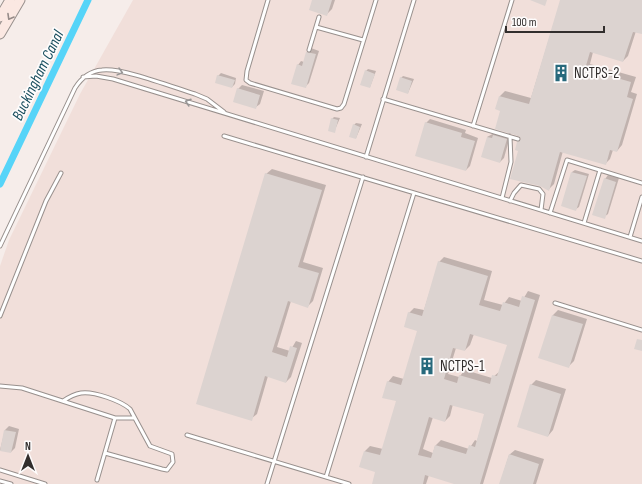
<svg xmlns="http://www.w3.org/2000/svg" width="642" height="484" font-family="'Sofia Sans Condensed',sans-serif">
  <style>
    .built { fill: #f1dfda }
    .shadow { fill: #0003; fill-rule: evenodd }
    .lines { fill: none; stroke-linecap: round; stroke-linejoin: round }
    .canal { stroke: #56d4f8; stroke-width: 7 }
    .building { fill: #dcd3d0; fill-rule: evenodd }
    .service-casing { stroke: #98908d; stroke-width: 5 }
    .secondary-casing { stroke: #98908d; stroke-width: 11 }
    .service { stroke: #fff; stroke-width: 3 }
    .secondary { stroke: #fbe8e2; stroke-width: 9 }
    .oneway { stroke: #968b88 }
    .oneway2 { stroke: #989696 }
    .labels { text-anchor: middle; stroke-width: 3.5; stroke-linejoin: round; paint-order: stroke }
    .poi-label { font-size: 15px; fill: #322e2d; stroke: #fefcfc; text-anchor: start }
    .water-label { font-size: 16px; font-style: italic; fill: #184d5d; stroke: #fefcfc }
  </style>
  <rect width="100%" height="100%" fill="#f6edea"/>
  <path class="built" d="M133 0H642V484H0V266L9 240 80 94Z"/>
  <path class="shadow" d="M313 0H335L332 9 327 14Z
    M561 0H642V33L636 31 628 56 623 61 593 52 590 64 636 77 631 92 637 94 622 145 617 151 613 150 610 159 605 164 563 151 554 184 549 189 522 137 511 133 504 158 500 162 487 137 498 131 509 135 502 110 496 108 500 96 505 91 531 98Z
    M311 48 319 51 309 83 305 87 298 65 301 61 304 62 307 52Z
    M368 69 376 71 370 87 366 71Z
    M221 73 236 78 235 84 232 87 218 76Z
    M403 76 414 79 408 93 401 78Z
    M242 85 264 91 260 104 256 107 238 89Z
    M334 117 340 118 334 132 332 119Z
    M430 119 466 130 465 133 478 138 470 166 466 170 426 123Z
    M356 123 362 124 356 138 354 125Z
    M272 169 326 185 303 262 323 268 313 301 308 306 291 301 277 347 290 351 296 341 302 343 291 377 286 382 268 376 257 414 251 419 266 174Z
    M575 170 589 174 579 207 576 209 572 172Z
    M608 175 619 178 608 214 604 217 605 179Z
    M444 257 492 271 484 300 503 305 509 297 522 301 528 291 540 295 483 484H458L429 475 426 484H373L377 471 363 458 365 451 370 446 383 449 398 400 388 382 393 376 404 379 418 330 409 313 414 308 424 310 439 262ZM474 334 508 344 500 371 492 378 465 370 459 377 448 374 456 348 465 350 470 345ZM453 404 486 414 477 441 475 440 469 449 441 440 435 446 433 453 423 449 433 417 445 421 450 416Z
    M558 310 587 319 574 361 569 366 552 316Z
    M536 380 566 389 553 430 548 436 531 385Z
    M9 426 19 429 15 448 11 452 0 450 5 430Z
    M515 450 544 459 536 484H500L509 455Z"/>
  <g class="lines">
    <path class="canal" d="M0 184 88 0"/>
  </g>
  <path class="building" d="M312 0H332L327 16 309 10Z
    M530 0H547L545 6Z
    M560 0H642V34L633 32 623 62 590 52 585 69 631 82 627 97 633 99 617 152 610 150 606 165 560 152 549 191 540 186 510 179 518 151 515 150 517 142 521 139 519 136 495 129 500 111 495 109 499 96 529 104Z
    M306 52 316 54 306 88 291 84 297 64 302 66Z
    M365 70 375 74 370 88 360 85Z
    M217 75 235 80 232 88 215 83Z
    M400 77 412 81 408 94 396 90Z
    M237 88 260 95 256 109 233 102Z
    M331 118 338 120 335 133 328 131Z
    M425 122 462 133 461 137 475 141 466 171 415 156Z
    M353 124 360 127 356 139 349 137Z
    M493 135 507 139 500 163 481 157 487 137 492 138Z
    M571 172 587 176 576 211 561 206Z
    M265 173 322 190 298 267 319 273 308 308 288 301 272 352 287 357 290 346 297 348 286 383 265 376 252 421 196 404Z
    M604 178 616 182 605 219 592 215Z
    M438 261 488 276 479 305 500 311 503 302 519 307 522 296 535 300 480 484H454L425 475 423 484H372L375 472 359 467 362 457 364 451 380 455 396 401 382 398 387 381 401 385 417 331 404 327 408 312 422 316ZM470 334 507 345 497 376 492 375 490 384 459 375 457 383 444 379 453 348 465 351ZM450 405 484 414 475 447 469 445 466 454 435 445 431 458 418 455 429 417 445 422Z
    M552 315 583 324 569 368 538 358Z
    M637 339 642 340V351L634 349Z
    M530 384 561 394 548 437 517 427Z
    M4 430 16 432 11 453 0 451Z
    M509 454 539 464 533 484H499Z"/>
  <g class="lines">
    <g class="service-casing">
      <path id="service" d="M268 0 247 71 246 80 250 83 337 109 341 108 344 104 376 0
        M316 27 363 40
        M309 50 319 17
        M83 77 96 76 113 79 642 241
        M383 99 518 139
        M473 126 512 0
        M224 136 642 261
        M366 157 414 0
        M502 198 511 162 510 137
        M510 201 514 193 521 185 539 189 543 194 541 210
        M550 213 567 160 642 183
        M584 223 600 170
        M630 237 642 197
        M0 246 75 88C82 77 90 71 102 70 121 67 175 88 195 94L207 99 224 112
        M555 303 642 330
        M0 316 46 201 61 173
        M0 386 22 388 115 418H134
        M63 401C69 397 75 394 81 393 94 391 121 401 130 409L150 446 172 454 173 462 167 470 162 469 105 453
        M187 435 349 484
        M0 470 45 484
        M326 477 414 193
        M97 480 115 418
        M0 481 11 484
        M267 484 363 177"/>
    </g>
    <g class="secondary-casing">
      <path id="secondary" d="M0 17 10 0
        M0 34 20 0"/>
    </g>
    <use href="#service" class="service"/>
    <use href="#secondary" class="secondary"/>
  </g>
  <defs><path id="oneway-chevron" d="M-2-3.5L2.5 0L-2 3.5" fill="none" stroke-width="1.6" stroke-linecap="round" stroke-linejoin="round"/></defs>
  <use class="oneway" href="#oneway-chevron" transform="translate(10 17) rotate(120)"/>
  <g class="oneway2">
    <use href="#oneway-chevron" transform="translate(120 72) rotate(15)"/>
    <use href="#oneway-chevron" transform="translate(188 102) rotate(-163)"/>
  </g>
  <defs>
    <g id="building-bare" transform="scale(1.38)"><path d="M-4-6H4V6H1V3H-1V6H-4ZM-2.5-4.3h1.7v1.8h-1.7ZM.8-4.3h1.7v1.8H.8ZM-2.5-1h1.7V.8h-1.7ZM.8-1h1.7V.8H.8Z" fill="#27697c" stroke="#fefcfc" stroke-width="2.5" paint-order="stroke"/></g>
  </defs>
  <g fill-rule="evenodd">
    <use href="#building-bare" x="561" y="73"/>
    <use href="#building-bare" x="427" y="366"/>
  </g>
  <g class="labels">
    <g class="poi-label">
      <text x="574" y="78">NCTPS-2</text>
      <text x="440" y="371">NCTPS-1</text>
    </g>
    <g class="water-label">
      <text transform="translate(37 75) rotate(-64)" y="6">Buckingham Canal</text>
    </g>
  </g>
  <g transform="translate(28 456)" stroke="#fefcfc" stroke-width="3" paint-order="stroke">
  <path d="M0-3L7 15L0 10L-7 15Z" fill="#322e2d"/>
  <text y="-6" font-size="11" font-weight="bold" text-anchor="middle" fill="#322e2d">N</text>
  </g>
  <path d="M506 26v6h98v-6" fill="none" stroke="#322e2d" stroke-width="2"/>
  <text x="512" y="26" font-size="12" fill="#322e2d" stroke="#fefcfc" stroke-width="3" paint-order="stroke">100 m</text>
</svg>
